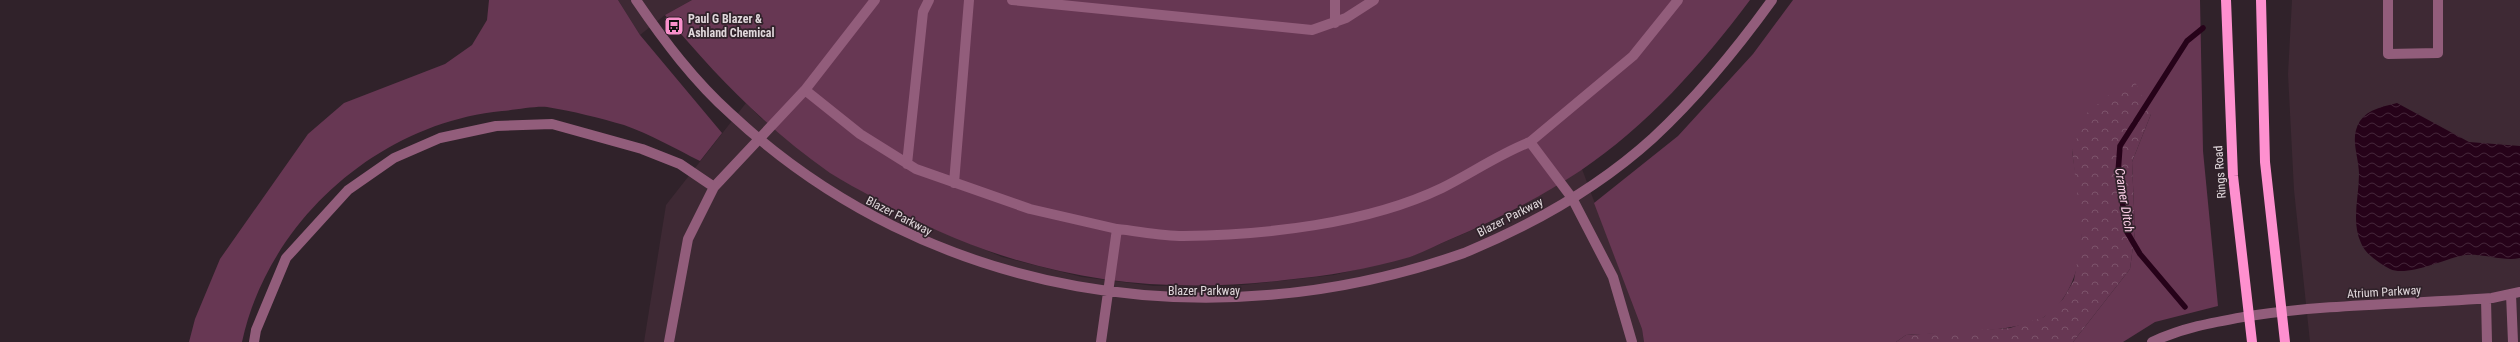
<svg xmlns="http://www.w3.org/2000/svg" width="2520" height="342" font-family="'Roboto Condensed',sans-serif">
  <style>
    .built { fill: #3e2934 }
    .green { fill: #673753 }
    .forest { fill: url(#forest-crowns) }
    .water { fill: url(#water-waves) }
    .lines { fill: none; stroke-linecap: round; stroke-linejoin: round }
    .stream { stroke: #260219; stroke-width: 5.5 }
    .minor { stroke: #925d7b; stroke-width: 10 }
    .major { stroke: #fe90cf; stroke-width: 10 }
    .labels { text-anchor: middle; stroke-width: 3.5; stroke-linejoin: round; paint-order: stroke }
    .poi-label { font-size: 12px; font-weight: bold; fill: #e0d7db; stroke: #30222a; text-anchor: start }
    .street-label { font-size: 12px; fill: #e0d7db; stroke: #30222a }
    .water-label { font-size: 13px; font-style: italic; fill: #fccfe7; stroke: #30222a }
  </style>
  <defs>
    <pattern id="forest-crowns" width="20" height="18" patternUnits="userSpaceOnUse"><rect width="20" height="18" fill="#673753"/><path d="M2 6a3 3 0 1 1 6 0M12 15a3 3 0 1 1 6 0" fill="none" stroke="#7c536b"/></pattern>
    <pattern id="water-waves" width="16" height="10" patternUnits="userSpaceOnUse"><rect width="16" height="10" fill="#260219"/><path d="M0 5q4-4 8 0t8 0" fill="none" stroke="#45263a"/></pattern>
  </defs>
  <rect width="100%" height="100%" fill="#30222a"/>
  <path class="built" d="M618 0H692L665 15 640 35Z
    M2292 0H2520V342H2310L2294 190 2288 74Z
    M746 103 761 118 831 173 909 218 1002 257 1082 277 1154 286H1234L1334 275 1412 256 1507 215 1582 169 1642 329 1644 342H644L666 205Z"/>
  <path class="green" d="M489 0H618L640 35 722 133 700 161C676 149 650 134 624 125 600 118 572 111 547 107 534 106 516 110 502 111 379 123 268 221 242 342H189L195 319 220 259 308 134 344 103 445 64 472 45 487 20Z
    M692 0H1750C1702 64 1647 126 1580 171 1539 198 1496 220 1451 239 1437 245 1424 252 1410 257 1369 269 1327 276 1285 280 1137 298 1004 273 874 198 860 190 844 182 830 173 767 129 714 74 665 15Z
    M1793 0H2200L2203 151 2218 306 2155 322 2123 342H2073L2130 269 2135 231 2132 162 2151 114 2072 150C2075 175 2083 210 2082 234 2081 264 2071 300 2044 317 2018 333 1939 333 1906 335L1896 342H1644L1642 329 1594 203 1678 136 1753 54Z"/>
  <path class="forest" d="M2132 76 2151 114 2132 162 2135 231 2130 269 2073 342H1896L1906 335 2010 328 2044 317 2063 299 2074 280 2082 234 2072 150 2087 113Z"/>
  <path class="water" d="M2397 103 2469 142 2520 146V258C2501 262 2479 251 2460 256 2443 260 2406 277 2390 269 2379 263 2365 254 2361 243 2351 221 2359 197 2359 174 2359 156 2349 138 2360 121 2368 109 2385 106 2397 103Z"/>
  <g class="lines">
    <path class="stream" d="M2185 307 2140 254 2127 232 2118 173 2120 146 2187 41 2203 28"/>
    <path class="minor" d="M636 0C664 41 694 81 731 114 929 299 1212 342 1464 253 1532 225 1599 187 1653 138 1698 96 1736 50 1772 0
      M1012 0 1312 30 1346 18 1374 0
      M1335 0V23
      M2388 0V54L2438 53V0
      M805 90 875 0
      M1530 142 1633 56 1678 0
      M907 164 923 12 929 0
      M954 183 969 0
      M1117 229C1138 231 1161 236 1183 236 1265 235 1367 224 1442 188 1472 173 1499 154 1530 142L1572 198 1613 277 1632 342
      M2511 294 2513 342
      M2486 299 2487 342
      M254 342 256 330 286 258 348 190 394 158 440 138 496 126 552 124 642 149 680 164 714 187
      M669 342 688 239 714 187 805 90 860 134 916 169 1030 209 1117 229 1101 342
      M2152 342C2184 327 2215 322 2249 316 2329 304 2411 304 2492 298L2520 292"/>
    <path class="major" d="M2226 0 2233 176 2252 342
      M2261 0 2265 162 2285 342"/>
  </g>
  <defs>
    <g id="bus-square" transform="scale(1)"><rect x="-9" y="-9" width="18" height="18" rx="4" fill="#f890cb" stroke="#30222a"/><path d="M-5-6H5V4H4V6H2V4H-2V6H-4V4H-5ZM-3.5-4V0h7V-4ZM-3.5 1.2v1.5H-2V1.2ZM2 1.2v1.5H3.5V1.2Z" fill="#111"/></g>
  </defs>
  <g fill-rule="evenodd">
    <use href="#bus-square" x="674" y="26"/>
  </g>
  <g class="labels">
    <g class="poi-label">
      <text x="688" y="23">Paul G Blazer &amp;<tspan x="688" dy="14">Ashland Chemical</tspan></text>
    </g>
    <g class="street-label">
      <text transform="translate(2220 172) rotate(-94)" y="4">Rings Road</text>
      <text transform="translate(899 216) rotate(27)" y="4">Blazer Parkway</text>
      <text transform="translate(1510 217) rotate(-27)" y="4">Blazer Parkway</text>
      <text x="1204" y="295">Blazer Parkway</text>
      <text transform="translate(2384 292) rotate(-3)" y="4">Atrium Parkway</text>
    </g>
    <g class="water-label">
      <text transform="translate(2125 200) rotate(81)" y="5">Cramer Ditch</text>
    </g>
  </g>
</svg>
